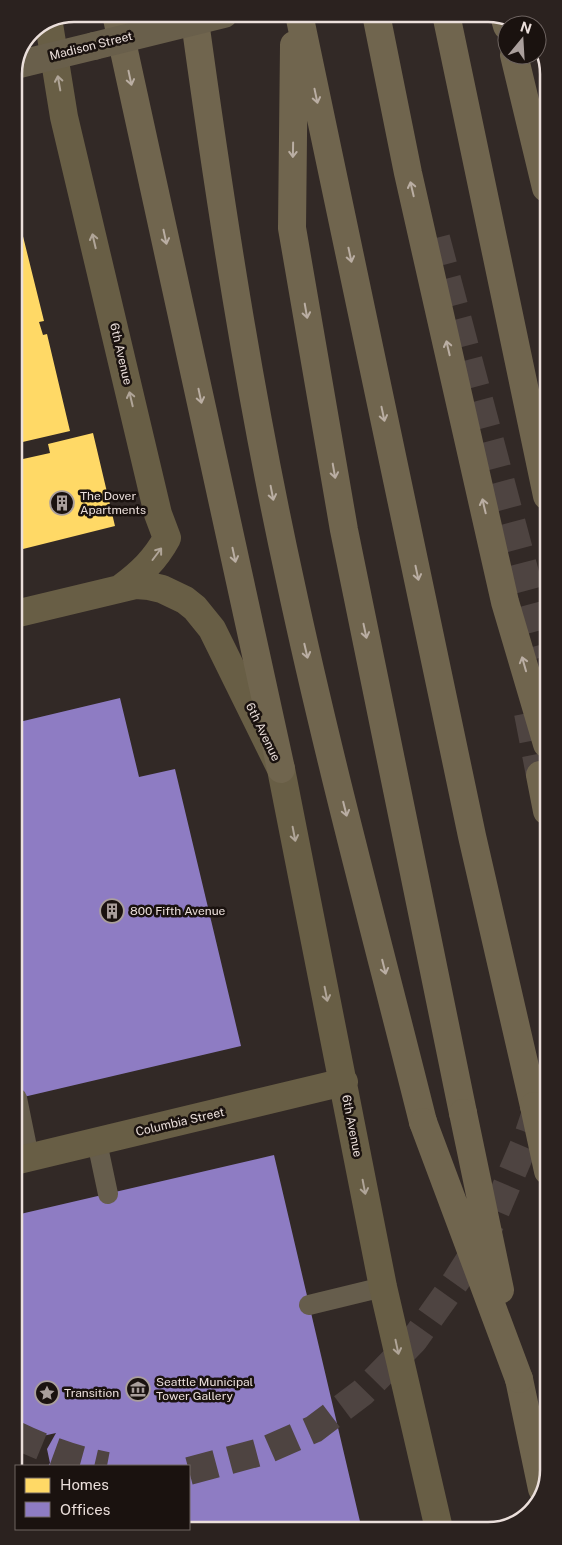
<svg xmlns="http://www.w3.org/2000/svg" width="562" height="1545" font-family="'Public Sans',sans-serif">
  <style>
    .homes { fill: #ffd966 }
    .offices { fill: #8e7cc3 }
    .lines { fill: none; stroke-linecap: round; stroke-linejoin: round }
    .highway-tunnel { stroke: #4e4441; stroke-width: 28; stroke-dasharray: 28 14; stroke-linecap: butt }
    .lane { stroke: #665d4c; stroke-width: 20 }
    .secondary { stroke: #685e45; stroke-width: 28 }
    .primary { stroke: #695f4b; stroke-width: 28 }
    .highway { stroke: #70654e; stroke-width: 28 }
    .primary-bridge { stroke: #695f4b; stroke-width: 28 }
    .highway-bridge { stroke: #70654e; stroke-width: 28 }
    .oneway { stroke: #baaea3 }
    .oneway2 { stroke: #b0a598 }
    .labels { text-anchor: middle; stroke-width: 5; stroke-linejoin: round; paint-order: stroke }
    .street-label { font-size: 12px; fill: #ebdfdb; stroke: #1a120f }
    .poi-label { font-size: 12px; fill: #ebdfdb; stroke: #1a120f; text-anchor: start }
    .rim { fill: none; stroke: #ebdfdb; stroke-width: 2.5 }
  </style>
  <rect width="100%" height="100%" fill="#322926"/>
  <path class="homes" d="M14 200 44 321 39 322 43 335 47 334 70 431 14 444Z
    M93 433 115 526 15 551 14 461 50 453 48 444Z"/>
  <path class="offices" d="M120 698 139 777 175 769 241 1046 15 1099V723Z
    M274 1155 362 1530 97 1531V1529H189V1466H48L50 1463 47 1449 56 1433 16 1442V1215Z"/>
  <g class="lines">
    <path class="highway-tunnel" d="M436 238 547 656
      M528 713 540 775
      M16 1435C45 1449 75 1460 107 1466
      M189 1471 264 1451 314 1429 363 1392 414 1340 456 1281 486 1234 529 1133 548 1076
      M77 1531 81 1529"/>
    <path class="lane" d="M17 1098 29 1157
      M97 1142 108 1194
      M309 1305 383 1287"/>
    <path class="secondary" d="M49 24 64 117 158 514 167 538C155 560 141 573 121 588
      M15 614 136 585 149 586 162 589 185 600 195 608 212 629 281 769 383 1287 439 1529
      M15 1161 344 1082"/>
    <path class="primary" d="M16 65 94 46"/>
    <path class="highway" d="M116 14 281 769
      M194 14C220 203 249 393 290 580 329 762 378 942 423 1122
      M299 14 472 836 534 1106
      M446 14 547 496
      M505 19 507 26
      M294 45 292 228 344 530 463 1113
      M514 55 546 188
      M540 775 547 811
      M519 1379 542 1489"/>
    <path class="primary-bridge" d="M94 46 224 14"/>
    <path class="highway-bridge" d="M376 14 408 173 505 602 547 744
      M534 1106 548 1171
      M463 1113 500 1290
      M423 1122 519 1379"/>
  </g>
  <defs><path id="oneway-shaft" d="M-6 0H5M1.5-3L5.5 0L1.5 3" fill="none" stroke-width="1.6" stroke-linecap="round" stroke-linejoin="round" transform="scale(1.25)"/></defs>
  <g class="oneway">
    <use href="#oneway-shaft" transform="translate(130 78) rotate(78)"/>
    <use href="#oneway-shaft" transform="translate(316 96) rotate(78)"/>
    <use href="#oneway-shaft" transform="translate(293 150) rotate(91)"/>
    <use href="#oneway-shaft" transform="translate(412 189) rotate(-103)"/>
    <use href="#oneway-shaft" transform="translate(165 237) rotate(78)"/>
    <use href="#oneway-shaft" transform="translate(350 255) rotate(78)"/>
    <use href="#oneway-shaft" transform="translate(306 311) rotate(80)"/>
    <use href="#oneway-shaft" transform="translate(448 348) rotate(-103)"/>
    <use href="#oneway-shaft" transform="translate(200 396) rotate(78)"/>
    <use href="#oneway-shaft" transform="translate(383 414) rotate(78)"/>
    <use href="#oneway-shaft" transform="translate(334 471) rotate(80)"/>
    <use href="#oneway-shaft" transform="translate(272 493) rotate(79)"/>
    <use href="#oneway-shaft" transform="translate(484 506) rotate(-103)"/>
    <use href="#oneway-shaft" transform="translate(234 555) rotate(78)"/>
    <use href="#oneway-shaft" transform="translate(417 573) rotate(78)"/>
    <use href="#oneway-shaft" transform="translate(365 631) rotate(78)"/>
    <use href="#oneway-shaft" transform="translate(306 651) rotate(77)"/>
    <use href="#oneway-shaft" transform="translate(524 664) rotate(-106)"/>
    <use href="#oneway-shaft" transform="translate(345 809) rotate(76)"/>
    <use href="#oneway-shaft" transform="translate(384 967) rotate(76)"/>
  </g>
  <g class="oneway2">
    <use href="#oneway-shaft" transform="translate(59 83) rotate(-100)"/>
    <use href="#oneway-shaft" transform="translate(94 241) rotate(-103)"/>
    <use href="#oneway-shaft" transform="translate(131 399) rotate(-103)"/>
    <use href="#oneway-shaft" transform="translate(157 554) rotate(-53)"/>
    <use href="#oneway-shaft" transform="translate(294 834) rotate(79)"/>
    <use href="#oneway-shaft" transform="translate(326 994) rotate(79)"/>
    <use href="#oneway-shaft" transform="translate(364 1187) rotate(79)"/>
    <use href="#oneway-shaft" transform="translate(397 1347) rotate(78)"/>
  </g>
  <defs>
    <g id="building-ring" transform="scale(1.25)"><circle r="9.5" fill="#1a120f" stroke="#aa9f9c" stroke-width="1.5"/><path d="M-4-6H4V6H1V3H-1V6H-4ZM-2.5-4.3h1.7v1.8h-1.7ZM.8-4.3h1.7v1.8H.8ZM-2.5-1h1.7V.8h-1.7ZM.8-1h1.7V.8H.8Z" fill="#aa9f9c"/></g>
    <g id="museum-ring" transform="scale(1.25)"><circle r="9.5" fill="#1a120f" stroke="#aa9f9c" stroke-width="1.5"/><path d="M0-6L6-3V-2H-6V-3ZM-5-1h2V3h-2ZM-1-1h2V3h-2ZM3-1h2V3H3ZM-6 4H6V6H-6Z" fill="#aa9f9c"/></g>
    <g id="sight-ring" transform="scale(1.25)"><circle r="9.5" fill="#1a120f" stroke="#aa9f9c" stroke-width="1.5"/><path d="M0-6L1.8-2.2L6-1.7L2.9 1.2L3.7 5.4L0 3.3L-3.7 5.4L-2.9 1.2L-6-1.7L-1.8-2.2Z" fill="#aa9f9c"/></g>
  </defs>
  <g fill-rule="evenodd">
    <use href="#building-ring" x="62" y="503"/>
    <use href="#building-ring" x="112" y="911"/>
    <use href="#museum-ring" x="138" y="1389"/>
    <use href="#sight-ring" x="47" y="1393"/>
  </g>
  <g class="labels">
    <g class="street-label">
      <text transform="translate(91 46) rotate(-14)" y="4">Madison Street</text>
      <text transform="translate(121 354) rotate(77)" y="4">6th Avenue</text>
      <text transform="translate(263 732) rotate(64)" y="4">6th Avenue</text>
      <text transform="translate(180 1122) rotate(-13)" y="4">Columbia Street</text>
      <text transform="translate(352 1126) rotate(79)" y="4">6th Avenue</text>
    </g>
    <g class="poi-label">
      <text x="80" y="500">The Dover<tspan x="80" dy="14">Apartments</tspan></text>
      <text x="130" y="915">800 Fifth Avenue</text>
      <text x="156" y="1386">Seattle Municipal<tspan x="156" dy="14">Tower Gallery</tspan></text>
      <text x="64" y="1397">Transition</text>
    </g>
  </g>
  <path d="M0 0H562V1545H0ZM74 22H488A52 52 0 0 1 540 74V1470A52 52 0 0 1 488 1522H74A52 52 0 0 1 22 1470V74A52 52 0 0 1 74 22Z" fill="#2b221f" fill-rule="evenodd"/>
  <path class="rim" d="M74 22H488A52 52 0 0 1 540 74V1470A52 52 0 0 1 488 1522H74A52 52 0 0 1 22 1470V74A52 52 0 0 1 74 22Z"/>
  <rect x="15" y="1465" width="175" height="65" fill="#1a120f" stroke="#6e6461"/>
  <rect x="25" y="1478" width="25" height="15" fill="#ffd966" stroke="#6e6461"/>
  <text x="60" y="1490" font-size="15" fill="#ebdfdb">Homes</text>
  <rect x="25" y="1502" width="25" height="15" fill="#8e7cc3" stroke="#6e6461"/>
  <text x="60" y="1515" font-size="15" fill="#ebdfdb">Offices</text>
  <g transform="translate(522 40) rotate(18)"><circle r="24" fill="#1a120f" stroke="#6e6461"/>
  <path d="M0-4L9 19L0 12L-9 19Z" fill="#aa9f9c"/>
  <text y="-8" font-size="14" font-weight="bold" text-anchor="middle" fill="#ebdfdb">N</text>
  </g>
</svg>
